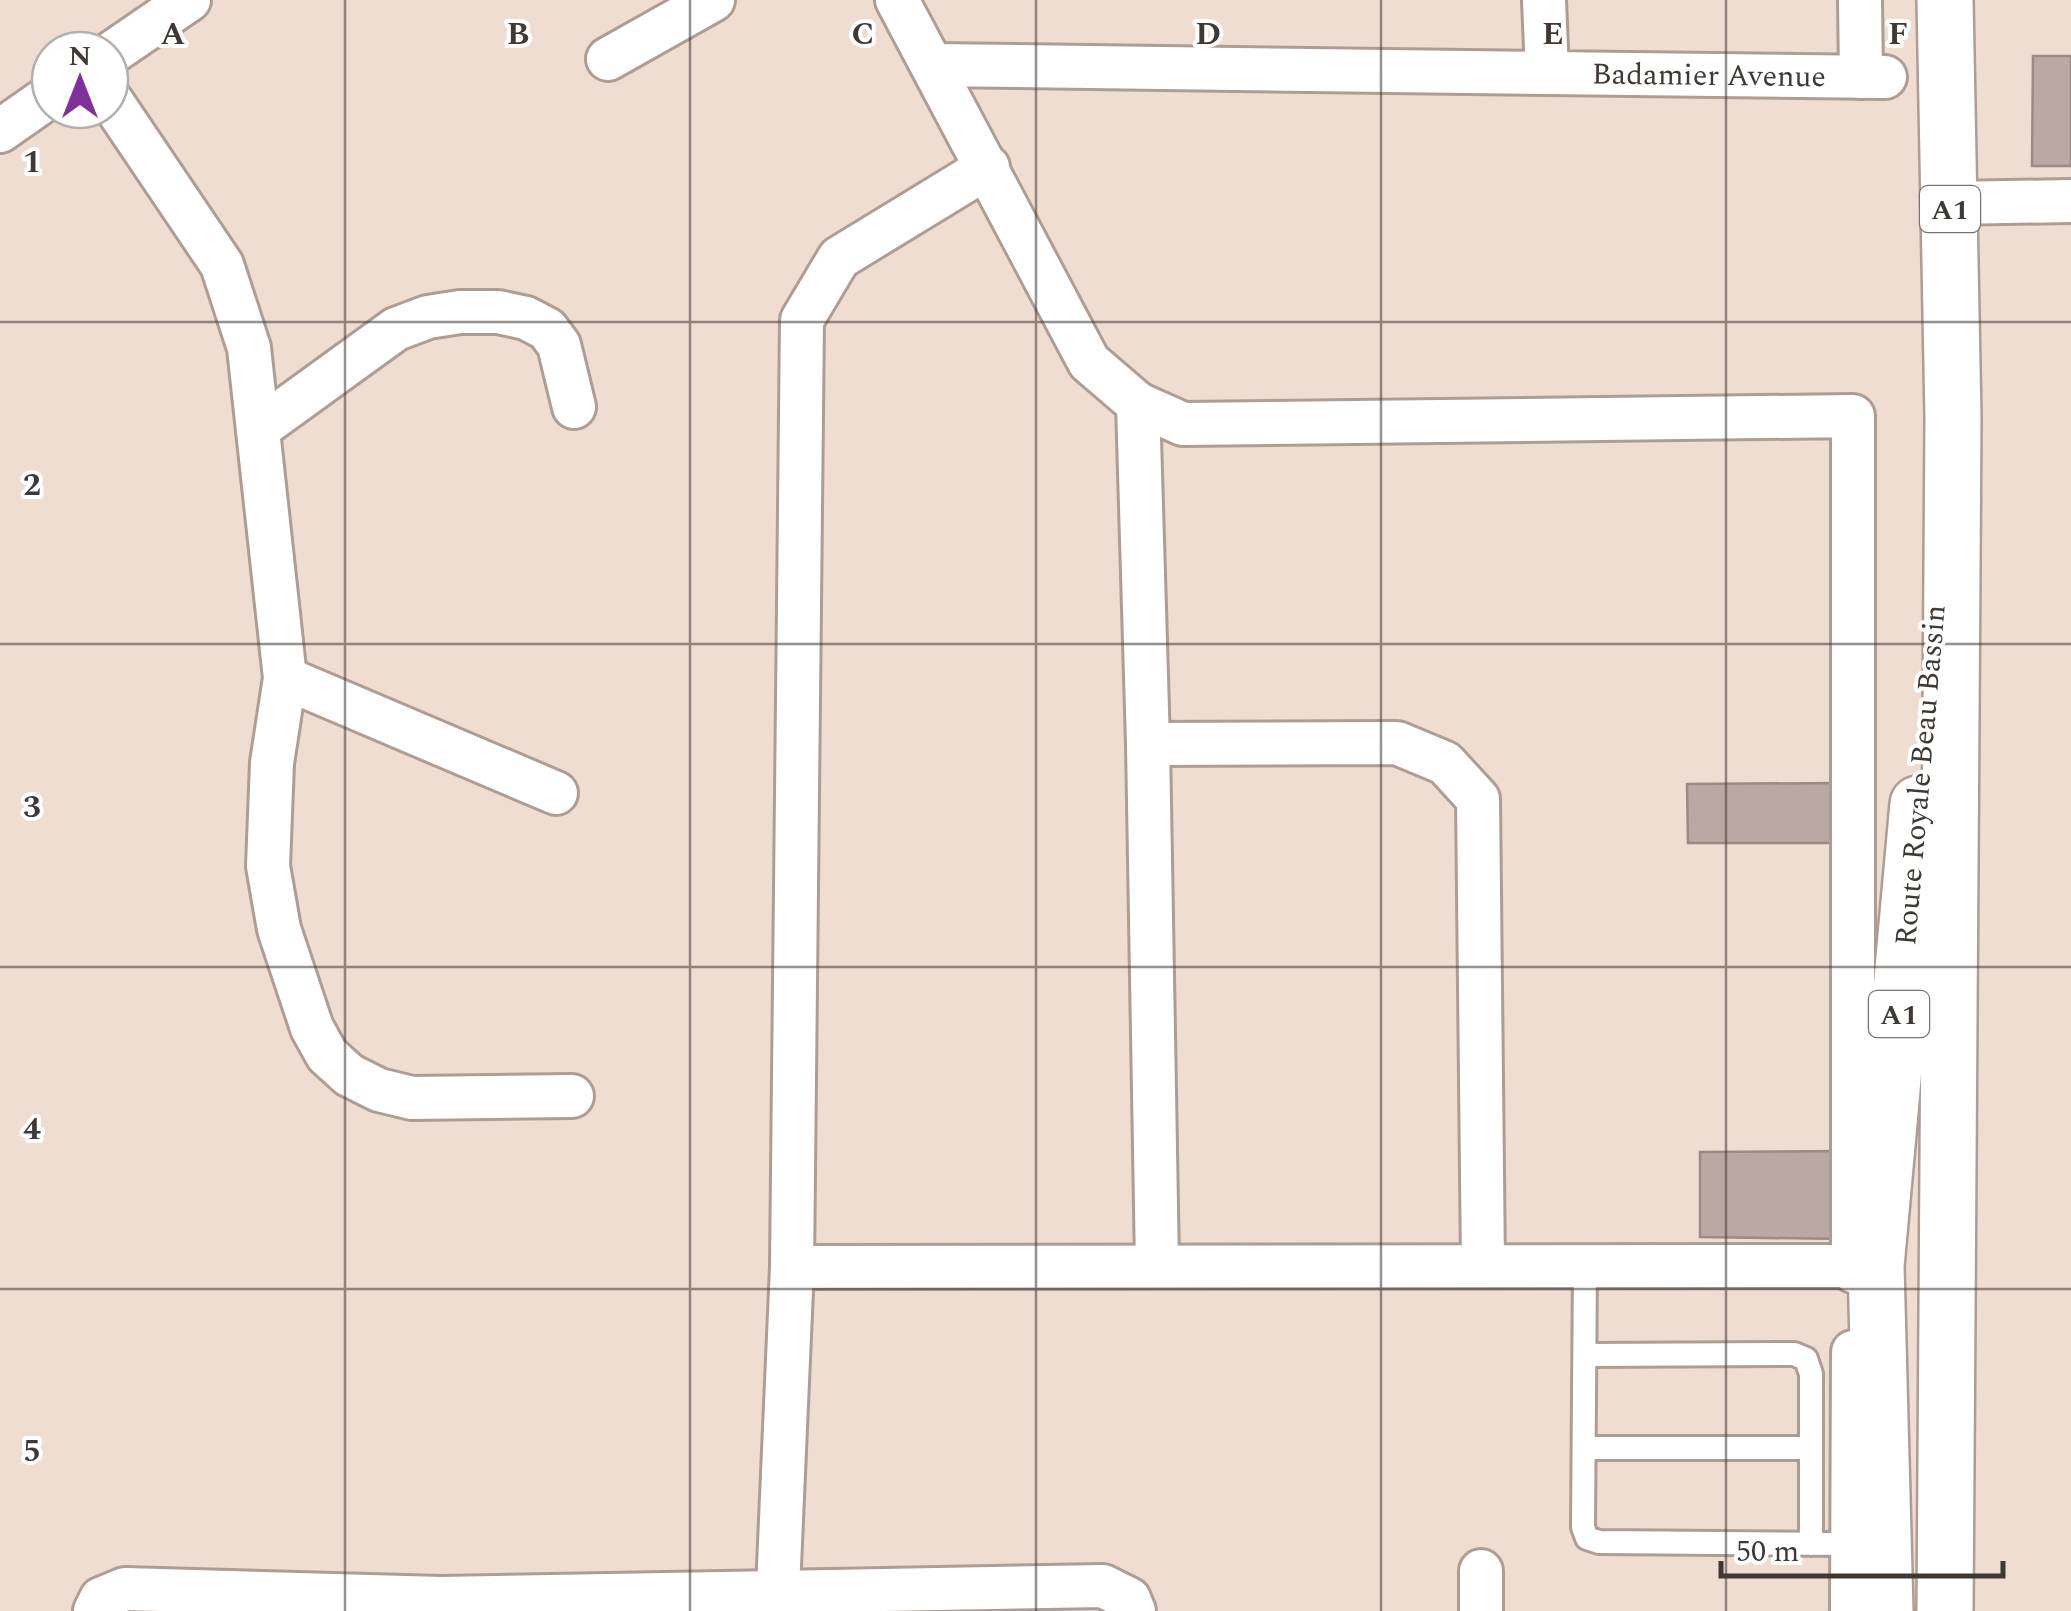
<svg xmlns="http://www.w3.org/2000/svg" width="2071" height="1611" font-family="Spectral,serif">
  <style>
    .building { fill: #bca8a3; stroke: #9d8985; stroke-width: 2.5 }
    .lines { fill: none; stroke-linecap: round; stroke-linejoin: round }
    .service-casing { stroke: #ae9d93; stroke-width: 28 }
    .minor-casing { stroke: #ae9d93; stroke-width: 48 }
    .primary-casing { stroke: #ae9d93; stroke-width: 60 }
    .service { stroke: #fff; stroke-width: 22 }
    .minor { stroke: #fff; stroke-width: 42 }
    .primary { stroke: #fff; stroke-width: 55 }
    .grid { fill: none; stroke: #3f3834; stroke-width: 2.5; stroke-opacity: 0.55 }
    .labels { text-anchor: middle; stroke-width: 8; stroke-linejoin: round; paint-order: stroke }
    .shield { fill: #fff; stroke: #797471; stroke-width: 2.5 }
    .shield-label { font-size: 28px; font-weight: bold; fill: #3f3834 }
    .street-label { font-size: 30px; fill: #3f3834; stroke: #fff }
    .grid-label { font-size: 32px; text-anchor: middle; font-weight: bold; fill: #3f3834; stroke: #fff; stroke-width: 8; stroke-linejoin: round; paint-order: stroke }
  </style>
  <rect width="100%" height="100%" fill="#efddd2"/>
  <path class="building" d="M2033 56H2071V166H2032Z
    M1833 783V843H1688L1687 784Z
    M1840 1151 1842 1239 1700 1237V1152Z"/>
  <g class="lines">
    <g class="service-casing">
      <path id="service" d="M1585 1265 1583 1527 1587 1538 1599 1542 1851 1544
        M1585 1355 1794 1354 1806 1359 1811 1374V1544
        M1584 1448H1811"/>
    </g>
    <g class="minor-casing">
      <g id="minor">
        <path d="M897 0 1089 362 1138 404 1183 424 1853 416V1271"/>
        <path id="s1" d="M1544 0 1547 73 1885 77"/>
        <path d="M1860 0 1861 77"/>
        <path d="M110 54 189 0"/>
        <path d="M608 59 713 0"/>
        <path d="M932 65 1547 73"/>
        <path d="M110 99 222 265 249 348 285 678 272 763 268 866 279 929 312 1028 327 1055 349 1075 379 1090 412 1098 572 1096"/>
        <path d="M0 131 50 96"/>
        <path d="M1950 203 2071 201"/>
        <path d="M1138 404 1148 744 1157 1265"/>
        <path d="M258 429 396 329 428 317 460 312H498L526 318 547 329 559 345 574 407"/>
        <path d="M285 678 556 793"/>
        <path d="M1148 744 1397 743 1445 763 1478 799 1483 1265"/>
        <path d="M792 1267 1853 1266"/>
        <path d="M1481 1571V1611"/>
        <path d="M778 1589 792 1267 802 320 839 258 988 167"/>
        <path d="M95 1611 101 1599 125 1589 441 1598 1103 1586 1129 1599 1134 1611"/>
        <path d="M1852 1611 1853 1352"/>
      </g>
    </g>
    <g class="primary-casing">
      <path id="primary" d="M1945 0 1953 418 1945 1611
        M1885 1611 1876 1266 1918 804"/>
    </g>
    <use href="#service" class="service"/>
    <use href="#minor" class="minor"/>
    <use href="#primary" class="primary"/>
  </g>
  <path class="grid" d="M345 0V1611M690 0V1611M1036 0V1611M1381 0V1611M1726 0V1611M0 322H2071M0 644H2071M0 967H2071M0 1289H2071"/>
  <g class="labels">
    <g class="shield">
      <rect x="1920" y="186" width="60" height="46" rx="8"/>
      <rect x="1869" y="991" width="60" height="46" rx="8"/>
    </g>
    <g class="shield-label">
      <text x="1950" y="219">A1</text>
      <text x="1899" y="1024">A1</text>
    </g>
    <g class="street-label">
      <text dy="10" stroke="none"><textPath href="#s1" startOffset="235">Badamier Avenue</textPath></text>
      <text transform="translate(1920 775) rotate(-85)" y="10">Route Royale Beau Bassin</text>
    </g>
  </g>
  <g class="grid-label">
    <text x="173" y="44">A</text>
    <text x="518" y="44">B</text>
    <text x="863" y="44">C</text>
    <text x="1208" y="44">D</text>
    <text x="1553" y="44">E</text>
    <text x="1898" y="44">F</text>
    <text x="32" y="172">1</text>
    <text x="32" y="495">2</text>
    <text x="32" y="817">3</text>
    <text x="32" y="1139">4</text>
    <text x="32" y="1461">5</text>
  </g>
  <g transform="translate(80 80)"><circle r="48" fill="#ffffff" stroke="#b2afae" stroke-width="2.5"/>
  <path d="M0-8L18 38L0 25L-18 38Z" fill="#822f9e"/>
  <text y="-15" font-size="28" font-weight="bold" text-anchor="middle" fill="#3f3834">N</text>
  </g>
  <path d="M1721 1561v15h282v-15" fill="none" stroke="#3f3834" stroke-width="5"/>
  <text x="1736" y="1561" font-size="30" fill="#3f3834" stroke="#ffffff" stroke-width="8" paint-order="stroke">50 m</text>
</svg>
